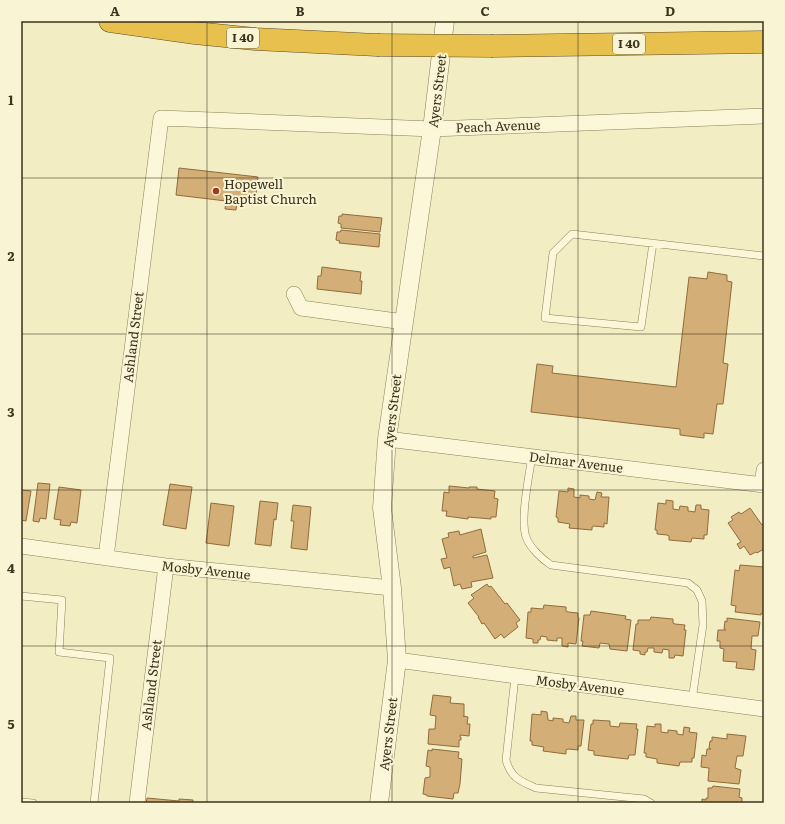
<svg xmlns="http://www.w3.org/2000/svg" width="785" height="824" font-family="Literata,serif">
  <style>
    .building { fill: #d3ae76; stroke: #906c3c }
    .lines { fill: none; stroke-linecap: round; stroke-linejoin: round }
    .service-casing { stroke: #8e7f58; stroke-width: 8 }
    .minor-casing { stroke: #8e7f58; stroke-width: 16 }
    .tertiary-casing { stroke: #8e7f58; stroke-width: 19 }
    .motorway-casing { stroke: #5c4b2d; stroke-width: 23 }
    .service { stroke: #fcf7d8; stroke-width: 7 }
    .minor { stroke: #fcf7d8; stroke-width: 15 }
    .tertiary { stroke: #fcf7d8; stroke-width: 18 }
    .motorway { stroke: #e8c04d; stroke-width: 22 }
    .motorway-bridge-casing { stroke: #5c4b2d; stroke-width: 23; stroke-linecap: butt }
    .motorway-bridge { stroke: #e8c04d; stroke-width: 22 }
    .grid { fill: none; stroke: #3d321d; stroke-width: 1; stroke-opacity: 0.55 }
    .poi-dot { fill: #a33922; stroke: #f9f5d4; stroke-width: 1.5 }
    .labels { text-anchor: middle; stroke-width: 4; stroke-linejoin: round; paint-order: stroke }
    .shield { fill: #f9f5d4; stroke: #756c54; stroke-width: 1 }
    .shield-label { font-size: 12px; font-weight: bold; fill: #3d321d }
    .street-label { font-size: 13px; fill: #3d321d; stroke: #f9f5d4 }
    .poi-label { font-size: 13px; fill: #3d321d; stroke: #f9f5d4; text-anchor: start }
    .neatline { fill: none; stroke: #3d321d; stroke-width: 1.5 }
    .grid-label { font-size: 13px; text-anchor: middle; font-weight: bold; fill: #3d321d }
  </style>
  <rect width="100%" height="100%" fill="#f2edc3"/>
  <path class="building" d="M179 168 258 177 255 204 237 202 236 210 225 209 226 201 176 195Z
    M342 214 382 218 380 232 341 228V224L338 223 339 216H342Z
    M341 230 380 234 379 247 339 243 340 241 336 240 337 232H340Z
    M322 267 361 272 360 281H362L361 294 317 289 318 276H321Z
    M708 272 727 275V281L732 282 723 363 728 364 723 404H717L713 434 704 433V438L680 435V429L531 412 537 364 553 366 552 373 676 387 689 277 707 279Z
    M38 483 50 484 46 519 40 518 39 522 33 521Z
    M170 484 192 487 186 529 163 525Z
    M449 486 469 488V487H477V489L495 491 494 498 498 499 496 517H491V519L468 517V519L446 516 447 511H442L444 492 449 493Z
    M59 487 81 490 77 523 71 522 70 526 60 525 61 520 54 519Z
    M568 488 574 489V497L580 498V495L589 496V499L595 500 597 492 602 493 601 497H609L607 524 604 523V527L594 526 592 527V530L569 528 570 524 558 522V518L556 517 559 491 568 492Z
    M21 490 31 491 26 521 21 520Z
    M666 500 673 501V509L679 510 680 506 688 507V511L695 512 696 505H701V509L709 510 707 535H704V539L692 538 691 542 669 540V536L667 535 657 534V530H655L658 503 666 504Z
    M260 501 278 503 276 520 274 519 271 546 255 544Z
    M211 503 234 506 229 546 206 543Z
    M293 505 311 507 307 550 291 548 294 521H291Z
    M750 508 762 525 764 524V549L757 553 756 552 750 555 744 546 740 549 737 544 741 542 728 523 733 520 731 517 739 512 741 514Z
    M481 529 486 552 473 556V558L487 555 493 578 471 582 472 587 462 589 460 584 454 586 450 567 444 569 441 559 447 558 442 539 449 537 448 533 459 531 460 535Z
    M740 565 764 567V614L761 613V615L735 612 736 606 731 605 735 570 739 571Z
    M487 584 489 587 491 586 505 604 507 603 520 620 516 623 518 627 504 638 501 634 495 639 484 623 482 624 478 617H479L468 603 474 598 471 595Z
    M544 605 566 607V611L568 612 578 613V617L579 618 576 644 568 643V647L562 646V638H557V641L547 640V637L541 636 540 640H538V643H533V639L526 638 528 612H531V608L543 609Z
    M591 611 626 616 625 619 631 620 627 651 610 649 609 644 600 643 599 648 582 646 583 641H581L584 615H590Z
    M651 617 673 619V623L675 624 685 625 684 630H686L683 656 675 655 674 658H669V650L663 649 662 653 654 652V648H648L647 652H645V655L640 654V651L633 650 636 624H638V620H650Z
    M727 618 760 622 758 636H752L751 649 756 650 754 670 736 668 737 662 723 661 724 649 720 648V641H717L718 630H726L724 629 725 621 727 622Z
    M433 695 451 697 450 703 464 704V716H463L468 717 467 724H470L469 736 460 735V737H461V740H459V747L428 744 429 729H435L436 716 430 715Z
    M541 711 547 712 548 720 553 721V718L563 719V722L569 723 571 716H576V720H584L581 746H578V750L568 749 566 750V754L543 751 544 747 532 745V741H530L532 714 541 715Z
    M593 720 610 721V726L619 727 620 723 637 724 636 729H638L635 755H629L628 759 618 758 594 755V751L588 750 591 724H593Z
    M655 724H661V732L668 733V730L677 731V734L683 735 684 727 690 728 689 732 697 733 694 758H692V762H680L679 766 657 763V759L646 757V753H644L647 726 655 727Z
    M727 734 746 736 743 756H737L735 768 741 770 739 784 708 781 709 768 701 767 702 755 706 756 707 749H711L709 748 710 741H712V737L727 739Z
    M432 749 459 752 458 758 462 759 460 784 458 793H454L453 799 427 796V795L423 794 425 778 430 777V767L426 766 428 750 432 751Z
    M713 786 740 789 739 797 742 798V803H702V799L706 800V798H708V788H712Z
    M147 798 179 801V799L193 800V803H146Z"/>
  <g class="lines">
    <g class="service-casing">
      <path id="service" d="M653 243 641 327 545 318 553 253 572 234 764 256
        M532 456C529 476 520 519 526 537 530 548 542 559 551 565L688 583 697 590 702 601 703 625 692 700
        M21 596 62 600 59 652 110 658 94 803
        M515 677 506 760C511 778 520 781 536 788L644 799 651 803
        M21 802 33 803"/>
    </g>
    <g class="minor-casing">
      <path id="minor" d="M294 294 301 308 404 322
        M387 439 764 485
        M762 485 764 470
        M21 546 166 566 392 588
        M106 557 161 118 432 129 764 116
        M397 660 764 709
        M137 803 166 566"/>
    </g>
    <g class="tertiary-casing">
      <path id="tertiary" d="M379 803 397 660 392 588 382 508 387 439 432 129 445 21"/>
    </g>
    <g class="motorway-casing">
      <path id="motorway" d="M110 21 195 33 255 39 377 45
        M493 46 764 42"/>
    </g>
    <use href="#service" class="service"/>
    <use href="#minor" class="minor"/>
    <use href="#tertiary" class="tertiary"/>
    <use href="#motorway" class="motorway"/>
    <g class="motorway-bridge-casing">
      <path id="motorway-bridge" d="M377 45 493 46"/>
    </g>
    <use href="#motorway-bridge" class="motorway-bridge"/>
  </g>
  <path class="grid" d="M207 21V803M392 21V803M578 21V803M21 178H764M21 334H764M21 490H764M21 646H764"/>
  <circle class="poi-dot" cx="216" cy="191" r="4"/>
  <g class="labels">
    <g class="shield">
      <rect x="227" y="28" width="32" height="20" rx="3"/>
      <rect x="613" y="34" width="32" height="20" rx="3"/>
    </g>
    <g class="shield-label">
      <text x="243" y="42">I 40</text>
      <text x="629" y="48">I 40</text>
    </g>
    <g class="street-label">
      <text transform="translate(437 91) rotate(-83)" y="5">Ayers Street</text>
      <text transform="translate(498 126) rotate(-2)" y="5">Peach Avenue</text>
      <text transform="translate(133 337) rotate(-83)" y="5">Ashland Street</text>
      <text transform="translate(392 411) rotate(-83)" y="5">Ayers Street</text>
      <text transform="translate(576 462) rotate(7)" y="5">Delmar Avenue</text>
      <text transform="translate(206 570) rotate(6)" y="5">Mosby Avenue</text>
      <text transform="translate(151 685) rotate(-83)" y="5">Ashland Street</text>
      <text transform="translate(580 685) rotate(7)" y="5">Mosby Avenue</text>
      <text transform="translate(388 734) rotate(-83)" y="5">Ayers Street</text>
    </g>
    <g class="poi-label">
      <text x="224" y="189">Hopewell<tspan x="224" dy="15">Baptist Church</tspan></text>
    </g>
  </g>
  <rect width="785" height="824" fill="none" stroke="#f9f5d4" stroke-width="44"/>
  <rect x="22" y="22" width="741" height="780" class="neatline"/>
  <g class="grid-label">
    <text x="115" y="16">A</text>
    <text x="300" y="16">B</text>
    <text x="485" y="16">C</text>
    <text x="670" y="16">D</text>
    <text x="11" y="105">1</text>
    <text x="11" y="261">2</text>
    <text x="11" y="417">3</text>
    <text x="11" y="573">4</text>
    <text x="11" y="729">5</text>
  </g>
</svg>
